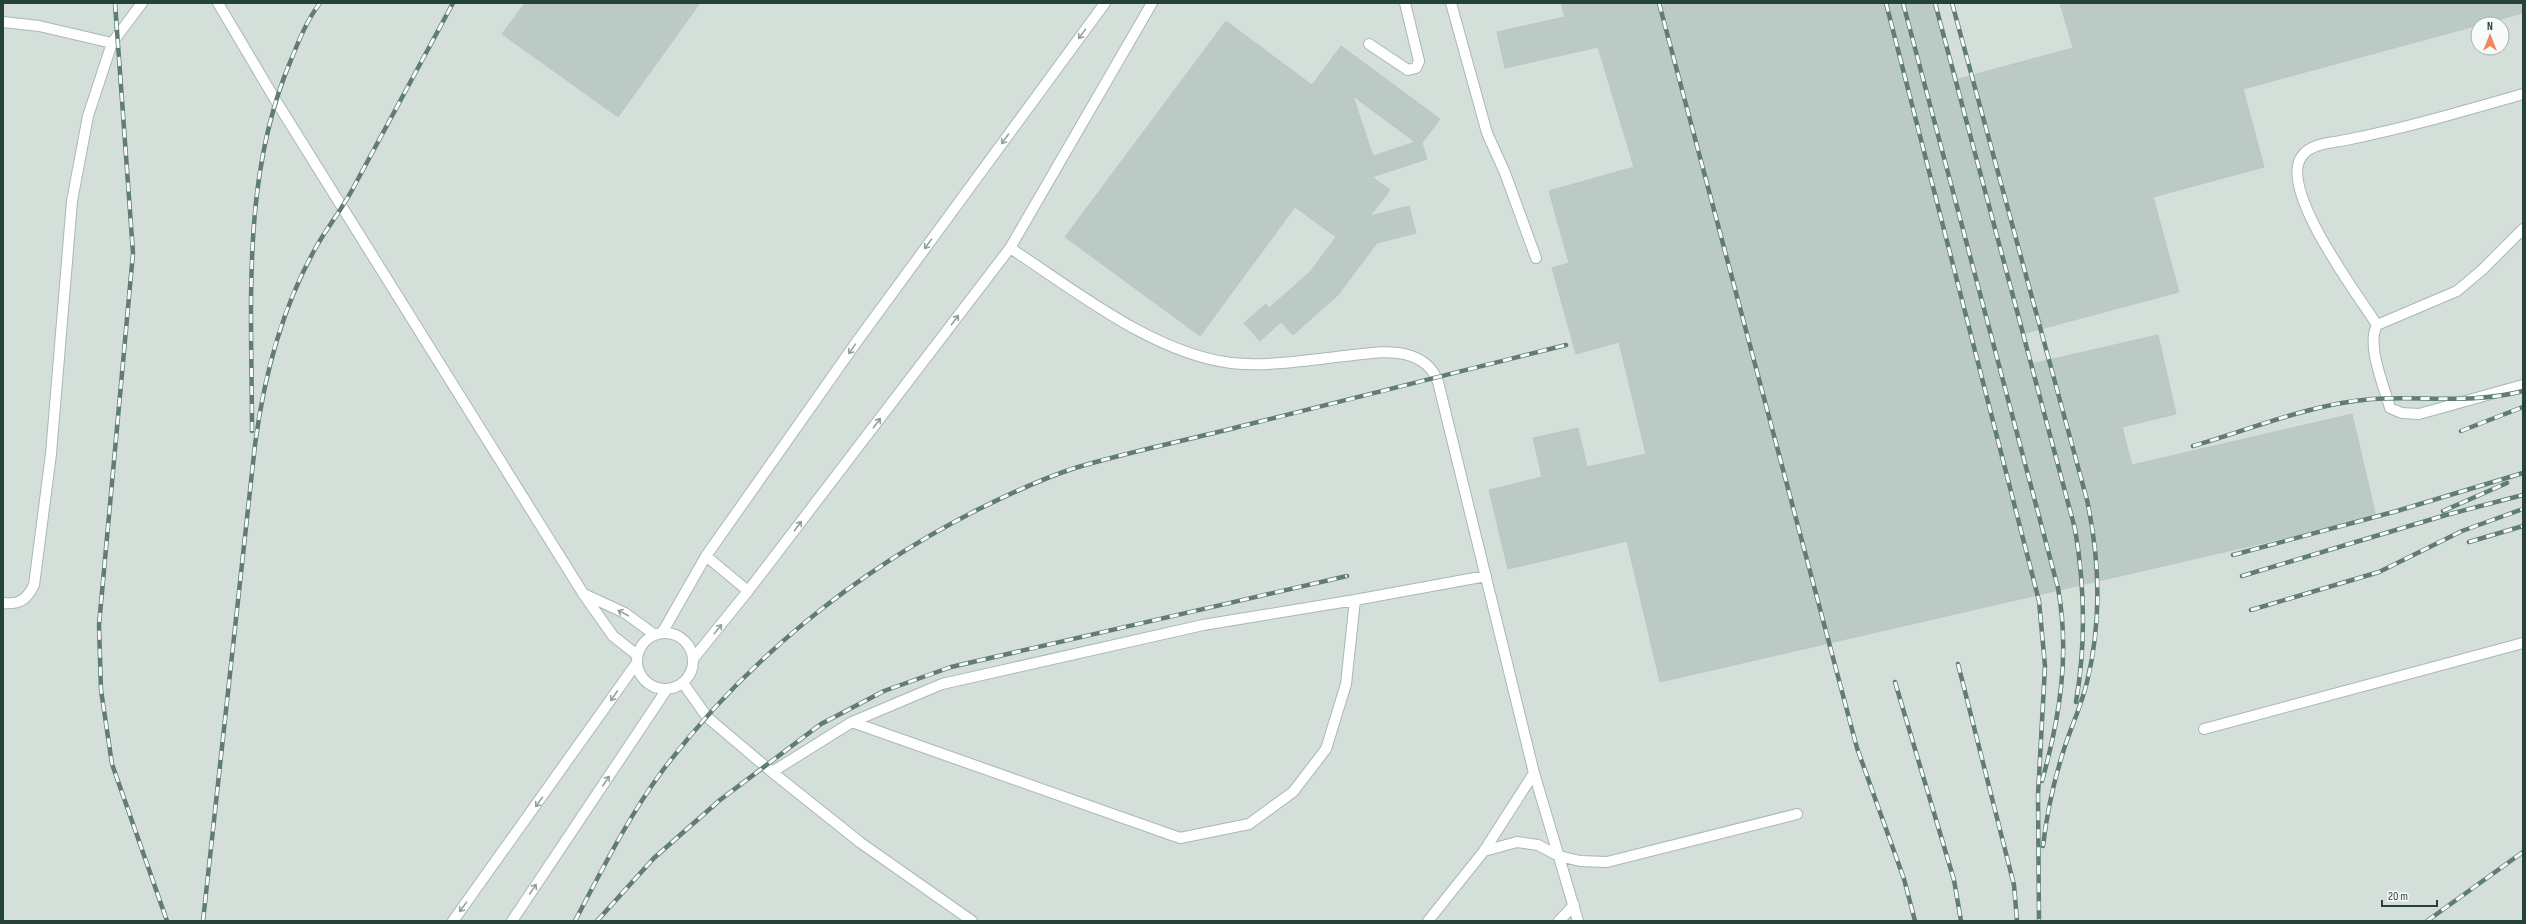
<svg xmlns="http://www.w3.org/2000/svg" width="2526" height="924" font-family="'Sofia Sans Condensed',sans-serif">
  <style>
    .built { fill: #d4dfda; fill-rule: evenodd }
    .building { fill: #bbcac4; stroke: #b8c9c2; fill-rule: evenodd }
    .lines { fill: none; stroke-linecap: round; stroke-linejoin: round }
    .service-casing { stroke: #a8b8b2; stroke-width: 12 }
    .service { stroke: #fff; stroke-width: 10 }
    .rail-casing { stroke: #5f7d75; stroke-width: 4.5 }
    .rail { stroke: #f7fbf9; stroke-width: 3; stroke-dasharray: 9; stroke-linecap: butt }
    .oneway { stroke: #92a09c }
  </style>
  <rect width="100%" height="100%" fill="#e6efeb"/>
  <path class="built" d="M3 3H2523V921H3ZM2478 24H2502V48H2478Z"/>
  <path class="building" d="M525 3H700L618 117 502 34Z
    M1561 3H1933L1958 79 2073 48 2060 3H2523V13L2243 89 2264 167 2153 197 2179 292 2022 334 2031 364 2158 335 2176 414 2122 427 2132 465 2352 414 2376 517 1660 682 1627 541 1508 569 1489 490 1542 477 1533 438 1578 428 1587 467 1646 454 1619 342 1576 354 1552 268 1569 263 1549 191 1634 167 1598 47 1505 68 1497 32 1565 17Z
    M1226 21 1312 85 1341 46 1440 119 1422 143 1427 159 1372 177 1390 190 1370 216 1409 206 1416 233 1377 243 1338 295 1293 335 1281 322 1260 341 1244 323 1266 304 1269 308 1310 272 1336 237 1295 207 1200 336 1065 237ZM1353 96 1415 142 1373 156Z"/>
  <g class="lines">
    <g class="service-casing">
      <path id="service" d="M218 3 276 101 584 595 613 636 637 655
        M1451 3 1487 133 1505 173 1536 258
        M3 22 39 26 112 43
        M1369 44 1408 70 1416 68 1419 61 1405 3
        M2523 229 2482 270 2457 291 2377 325C2366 345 2384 386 2390 408L2402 413 2419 414 2523 385
        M1010 248C1075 290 1152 353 1231 363 1265 367 1310 360 1345 356 1365 354 1388 349 1408 355 1422 359 1433 368 1438 382L1534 773 1578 921
        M2377 325C2358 295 2277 188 2302 156 2311 143 2332 143 2346 140 2406 128 2464 111 2523 94
        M706 556 748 591
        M586 595 625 613 655 635
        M3 603C20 605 27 599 34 585L51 454 72 201 88 116 112 43 142 3
        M637 661a28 28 0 1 1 56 0a28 28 0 1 1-56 0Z
        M662 633 706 556 858 340 1105 3
        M693 659 748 591 1010 248 1152 3
        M683 683 707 717 772 772 861 843 972 921
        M852 722 1180 838 1249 824 1293 792 1326 749 1346 684 1355 600 1486 576
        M2204 729 2523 643
        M772 772 852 722 942 684 1203 625 1355 600
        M1484 851 1517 842 1538 845 1559 856 1580 861 1607 862 1797 814
        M453 921 636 664
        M512 921 667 689
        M1428 921 1484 851 1534 773
        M1559 921 1574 905"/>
    </g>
    <use href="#service" class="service"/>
    <g class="rail-casing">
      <path id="rail" d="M115 3 133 253 99 625 101 690 112 764 167 921
        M1659 3 1857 748 1904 879 1915 921
        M1886 3 2039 601 2045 666 2038 795 2039 921
        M1903 3 2058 588C2070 654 2060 717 2042 781
        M1935 3 2075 529C2085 587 2086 644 2076 702
        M1952 3 2087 500C2100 561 2102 621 2087 682 2082 703 2073 723 2066 743 2055 776 2047 811 2043 846
        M252 431C252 306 241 177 291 60 299 40 307 20 320 3
        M2461 431 2523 407
        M2193 446C2251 429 2311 404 2372 399 2422 396 2474 404 2523 391
        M2443 511 2507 483
        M2469 542 2523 526
        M2233 555 2397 511 2523 473
        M2242 576 2446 515 2523 495
        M2251 610 2379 572 2462 531 2523 509
        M1958 664 2014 885 2017 921
        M1895 682 1954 880 1961 921
        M203 921 255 445C264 376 281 310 315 249 326 229 340 212 351 192 385 129 419 66 453 3
        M575 921C602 870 628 817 663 770 745 661 854 573 975 511 1007 495 1041 479 1075 468 1128 452 1184 441 1238 427 1348 400 1457 372 1566 345
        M597 921 654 858 720 800 821 724 884 691 951 667 1347 576
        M2427 921 2523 852"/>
    </g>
    <use href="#rail" class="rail"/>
  </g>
  <defs><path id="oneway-shaft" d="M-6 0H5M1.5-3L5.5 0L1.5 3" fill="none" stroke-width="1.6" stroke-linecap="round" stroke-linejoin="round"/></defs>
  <g class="oneway">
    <use href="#oneway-shaft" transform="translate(1082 34) rotate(126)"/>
    <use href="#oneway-shaft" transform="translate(1005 139) rotate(126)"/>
    <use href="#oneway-shaft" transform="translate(928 244) rotate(126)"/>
    <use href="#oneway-shaft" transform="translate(955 320) rotate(-53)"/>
    <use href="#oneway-shaft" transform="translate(852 349) rotate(125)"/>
    <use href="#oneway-shaft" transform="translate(877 423) rotate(-53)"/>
    <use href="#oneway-shaft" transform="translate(798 526) rotate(-53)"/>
    <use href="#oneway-shaft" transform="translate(623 613) rotate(-152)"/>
    <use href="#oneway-shaft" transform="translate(718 629) rotate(-51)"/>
    <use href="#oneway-shaft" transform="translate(614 696) rotate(124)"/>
    <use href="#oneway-shaft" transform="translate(606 781) rotate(-56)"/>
    <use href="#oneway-shaft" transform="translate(539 802) rotate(126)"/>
    <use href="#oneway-shaft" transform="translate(533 889) rotate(-56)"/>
    <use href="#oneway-shaft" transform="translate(463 907) rotate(126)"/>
  </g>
  <rect width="2526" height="924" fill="none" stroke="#24423a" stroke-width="8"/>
  <g transform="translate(2490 36)"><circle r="19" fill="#f7fbf9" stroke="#a3b1ad"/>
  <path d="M0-3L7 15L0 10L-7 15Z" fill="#f4845f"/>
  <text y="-6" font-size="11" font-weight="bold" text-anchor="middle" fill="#24423a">N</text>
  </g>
  <path d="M2382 900v6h55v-6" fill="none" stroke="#24423a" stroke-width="2"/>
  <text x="2388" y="900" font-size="12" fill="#24423a" stroke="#f7fbf9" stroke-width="3" paint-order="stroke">20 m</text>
</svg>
